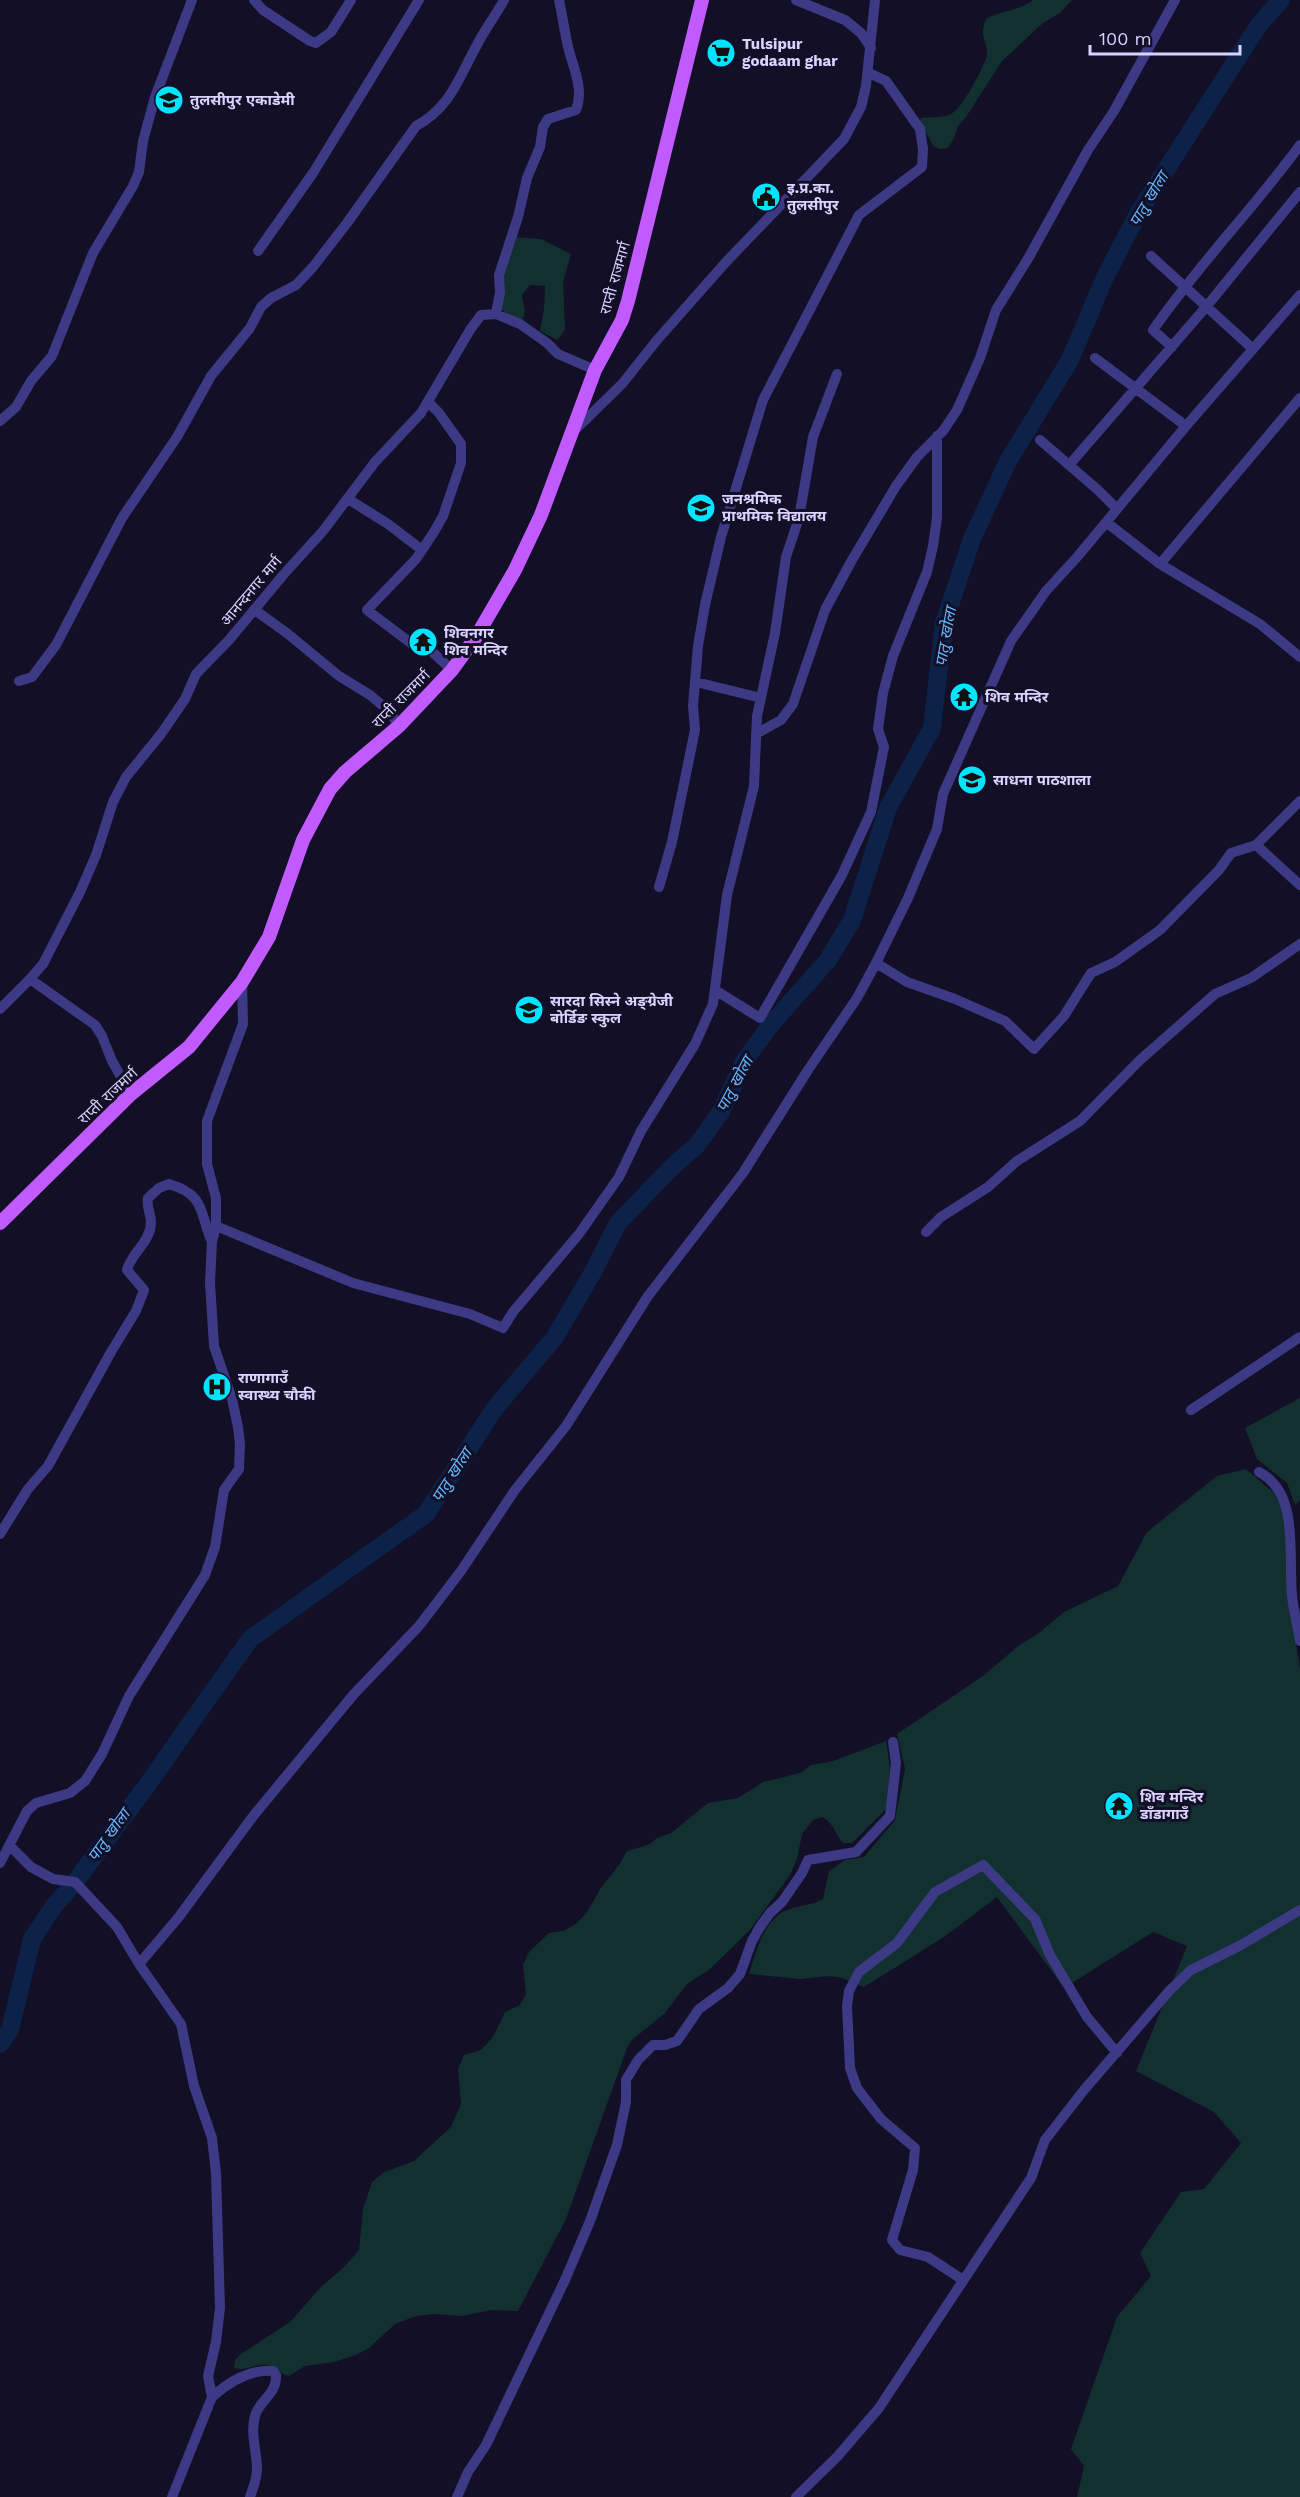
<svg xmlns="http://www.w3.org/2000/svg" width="1300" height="2497" font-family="'Work Sans','Noto Sans Devanagari',sans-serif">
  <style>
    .green { fill: #12302f }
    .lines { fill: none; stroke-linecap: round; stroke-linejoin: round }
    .river { stroke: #0c2248; stroke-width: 18 }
    .minor { stroke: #3d3a85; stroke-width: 10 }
    .major { stroke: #c25bff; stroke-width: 14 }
    .labels { text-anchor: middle; stroke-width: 6; stroke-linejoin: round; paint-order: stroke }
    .poi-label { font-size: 15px; font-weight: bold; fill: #d9d4ff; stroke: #130f26; text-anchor: start }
    .street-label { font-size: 15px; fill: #d9d4ff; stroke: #130f26 }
    .water-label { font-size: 16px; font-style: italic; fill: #62b6ff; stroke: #130f26 }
  </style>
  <rect width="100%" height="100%" fill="#130f26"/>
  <path class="green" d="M1033 0H1072L1060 13 1043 23 1002 61 966 117 958 126 954 138 948 148 940 149 933 146 920 121 921 118C930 117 941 118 949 115 962 111 982 69 987 56 988 41 978 37 986 19 1002 10 1019 11 1033 0Z
    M516 237 541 239 571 254 563 282 565 330 557 340 540 331 544 309 545 286 530 285 522 295 525 311 522 323 502 310 504 271Z
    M1300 1398V1500L1295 1505 1287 1483 1257 1459 1245 1428Z
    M1246 1469 1274 1493 1282 1508 1286 1539 1288 1593 1300 1669V2497H1077L1084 2466 1071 2449 1117 2317 1151 2276 1140 2253 1181 2192 1204 2189 1241 2143 1214 2112 1136 2071 1187 1946 1153 1932 1064 1988 997 1897 944 1937 864 1987 842 1978 830 1976 800 1979 749 1974C756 1953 763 1920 787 1910 799 1905 811 1906 823 1899L829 1871 845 1860 864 1857 895 1820 905 1769 897 1734 983 1676 1018 1646 1039 1633 1064 1612 1118 1586 1147 1532 1217 1476Z
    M886 1741 890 1767 887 1808 852 1843H843C835 1834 833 1822 822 1817L813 1820 802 1834 797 1859 790 1875 750 1930 710 1969 687 1984 665 2013 632 2040 627 2048 566 2219 518 2311 491 2310 463 2316 434 2314 416 2316 395 2324 369 2348 356 2355 334 2362 305 2366 289 2376C281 2374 276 2367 268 2365 257 2363 245 2372 234 2368L235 2360 241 2354 290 2322 321 2287 344 2267 359 2250 363 2209 372 2182 384 2172 414 2161 451 2127 461 2104 458 2069 464 2055 481 2050 493 2037 505 2012 520 2005 526 1994 523 1965 529 1952 549 1933 563 1931 576 1924 587 1912 601 1888 619 1865 627 1851 648 1845 657 1838 671 1833 708 1803 738 1798 763 1782 800 1773 811 1765 833 1761Z"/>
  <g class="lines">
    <path class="river" d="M0 2044 10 2030 32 1939 54 1906 75 1882 145 1788 250 1639 426 1514 495 1408 555 1337 593 1272 618 1223 672 1167 697 1145 721 1112 744 1061 773 1022 828 960 852 920 888 808 932 728 944 623 972 539 1008 461 1070 360 1105 277 1139 212 1258 26 1281 0"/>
    <path class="minor" d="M254 0 263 10 310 41 316 43 331 32 351 0
      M796 0 845 20 861 33 871 48
      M258 251 313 173 419 0
      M1151 256 1253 349
      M496 314 500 292 499 275 518 217 527 178 540 147 543 127 548 119 576 110C585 87 571 64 567 42 564 28 562 14 559 0
      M1172 347 1153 330C1198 265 1254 208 1300 145
      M1095 358 1186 426
      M429 403 439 413 461 444V463L443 516 434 532 416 559 367 610 420 650 429 649 452 670
      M0 421 16 407 31 381 52 356 93 253 133 186 139 172 143 141 155 97 192 0
      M574 431 622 384 657 340 726 262 844 139 861 107 866 86 875 0
      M1040 440 1098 490 1116 508
      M1070 464 1206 307 1300 192
      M348 499 388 524 422 550
      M1106 522 1160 564 1260 624 1300 657
      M1160 564 1300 398
      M255 610 288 634 339 676 370 695 389 711 399 726
      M19 681 32 677 56 645 122 518 177 437 211 376 250 328 261 307 271 298 296 285 313 267 347 223 416 126C451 107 459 77 477 45 485 29 496 15 504 0
      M696 682 761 698
      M756 734 781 720 793 704 825 610 852 560 896 486 917 457 943 431 957 410 980 358 996 310 1029 257 1088 150 1114 111 1175 0
      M1256 845 1300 885
      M659 887 672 842 695 730 693 706 698 646 705 605 721 537 763 400 859 215 922 167 923 149 920 129 886 81 869 73
      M876 963 907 982 955 999 1005 1021 1034 1049 1064 1016 1091 973 1115 962 1160 930 1219 870 1231 853 1256 845 1300 801
      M30 979 95 1025 102 1036 112 1061 131 1094
      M715 990 760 1018 842 875 871 812 884 747 878 729 883 693 893 656 927 572 933 546 937 517V436
      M0 1009 30 979 43 964 80 892 96 855 113 802 126 777 161 734 185 699 196 674 229 640 284 574 323 531 375 462 421 413 470 330 481 315 496 314 520 324 547 343 558 354 595 370
      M216 1226 353 1283 470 1314 503 1328 513 1312 579 1234 619 1177 641 1131 695 1044 713 1004 727 895 754 786 757 716 775 633 786 557 799 518 813 437 837 374
      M926 1232 941 1217 988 1187 1017 1161 1080 1121 1140 1060 1215 994 1251 978 1300 944
      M1191 1410 1300 1337
      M1259 1472C1300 1493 1288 1554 1292 1595 1293 1610 1298 1626 1300 1641
      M0 1534 28 1489 48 1466 111 1352 136 1311 144 1290 127 1270C131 1253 151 1242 151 1222 151 1213 146 1208 148 1198L159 1188 169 1184C206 1195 199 1212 212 1242
      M10 1846 31 1867 53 1879 75 1882 117 1927 139 1964
      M0 1863 27 1811 36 1803 70 1793 85 1781 102 1754 129 1696 205 1575 215 1547 224 1490 239 1469 240 1444 238 1427 232 1399 214 1346 210 1283 212 1242 216 1226V1198L207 1164V1121L243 1024 242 982
      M963 2280 928 2257 900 2250 892 2240 913 2170 915 2148 881 2119 857 2088 850 2068 847 2006 849 1991 859 1972 897 1943 935 1892 983 1865 1035 1919 1050 1955 1087 2017 1117 2053
      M212 2397C229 2382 249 2369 273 2371L276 2375C277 2395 259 2400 255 2416 250 2433 257 2452 257 2469 257 2479 253 2488 250 2497
      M172 2497 212 2397 208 2376 216 2342 220 2308 216 2173 212 2138 194 2086 181 2024 139 1964 178 1918 254 1815 354 1694 419 1626 461 1571 515 1490 566 1426 648 1296 743 1173 808 1070 857 998 876 963 908 898 937 829 943 794 1011 641 1046 591 1078 556 1186 426 1300 295
      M457 2497 468 2472 486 2445 565 2280 590 2221 617 2145 626 2102V2080L638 2060 653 2045H665L677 2041 699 2009 728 1988 740 1974 752 1941 760 1927 770 1913 782 1902 802 1873 808 1860 856 1852 890 1816 896 1763 893 1742
      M796 2497 837 2457 879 2408 1031 2178 1045 2140 1084 2090 1170 1990 1191 1970 1241 1945 1300 1910"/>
    <path class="major" d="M0 1223 131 1094 189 1047 242 982 269 937 303 840 330 789 345 772 399 726 452 670 476 637 515 570 541 515 595 370 622 320 628 301 702 0"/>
  </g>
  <defs>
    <g id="supermarket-disc" transform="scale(1.5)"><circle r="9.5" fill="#00e5ff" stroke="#130f26"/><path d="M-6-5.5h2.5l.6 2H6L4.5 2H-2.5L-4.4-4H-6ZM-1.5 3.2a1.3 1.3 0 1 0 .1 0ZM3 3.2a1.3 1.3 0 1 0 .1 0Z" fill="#111"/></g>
    <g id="school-disc" transform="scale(1.5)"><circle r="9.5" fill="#00e5ff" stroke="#130f26"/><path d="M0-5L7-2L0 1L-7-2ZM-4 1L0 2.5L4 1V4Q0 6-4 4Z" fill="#111"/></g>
    <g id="civic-disc" transform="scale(1.5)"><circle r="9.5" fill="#00e5ff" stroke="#130f26"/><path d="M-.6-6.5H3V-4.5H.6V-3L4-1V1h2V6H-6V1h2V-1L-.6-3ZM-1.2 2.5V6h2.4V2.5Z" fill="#111"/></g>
    <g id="temple-disc" transform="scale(1.5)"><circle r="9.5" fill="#00e5ff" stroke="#130f26"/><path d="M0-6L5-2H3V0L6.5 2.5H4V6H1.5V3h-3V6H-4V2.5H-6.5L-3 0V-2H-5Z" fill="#111"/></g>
    <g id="hospital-disc" transform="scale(1.5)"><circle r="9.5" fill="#00e5ff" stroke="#130f26"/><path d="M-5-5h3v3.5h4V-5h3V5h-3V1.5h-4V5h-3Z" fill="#111"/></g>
  </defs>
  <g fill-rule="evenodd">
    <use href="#supermarket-disc" x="721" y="53"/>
    <use href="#school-disc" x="169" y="100"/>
    <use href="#civic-disc" x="766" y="197"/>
    <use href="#school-disc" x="701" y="508"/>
    <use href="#temple-disc" x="423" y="642"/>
    <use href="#temple-disc" x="964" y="697"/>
    <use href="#school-disc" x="972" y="780"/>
    <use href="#school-disc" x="529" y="1010"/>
    <use href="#hospital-disc" x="217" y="1387"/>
    <use href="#temple-disc" x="1119" y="1806"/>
  </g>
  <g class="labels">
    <g class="poi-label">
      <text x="742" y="49">Tulsipur<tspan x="742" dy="17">godaam ghar</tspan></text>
      <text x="190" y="105">तुलसीपुर एकाडेमी</text>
      <text x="787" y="193">इ.प्र.का.<tspan x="787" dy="17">तुलसीपुर</tspan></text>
      <text x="722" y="504">जनश्रमिक<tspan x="722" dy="17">प्राथमिक विद्यालय</tspan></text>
      <text x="444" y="638">शिवनगर<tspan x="444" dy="17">शिव मन्दिर</tspan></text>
      <text x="985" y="702">शिव मन्दिर</text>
      <text x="993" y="785">साधना पाठशाला</text>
      <text x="550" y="1006">सारदा सिस्ने अङ्ग्रेजी<tspan x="550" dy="17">बोर्डिङ स्कुल</tspan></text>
      <text x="238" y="1383">राणागाउँ<tspan x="238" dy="17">स्वास्थ्य चौकी</tspan></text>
      <text x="1140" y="1802">शिव मन्दिर<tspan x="1140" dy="17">डाँडागाउँ</tspan></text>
    </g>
    <g class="street-label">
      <text transform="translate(615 278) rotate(-74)" y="5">राप्ती राजमार्ग</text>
      <text transform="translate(251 591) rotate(-50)" y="5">आनन्दनगर मार्ग</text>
      <text transform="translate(401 699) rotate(-45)" y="5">राप्ती राजमार्ग</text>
      <text transform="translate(108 1096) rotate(-43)" y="5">राप्ती राजमार्ग</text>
    </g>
    <g class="water-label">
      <text transform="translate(1148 199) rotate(-59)" y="6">पातु खोला</text>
      <text transform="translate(945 637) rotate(-80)" y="6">पातु खोला</text>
      <text transform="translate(734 1084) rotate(-62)" y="6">पातु खोला</text>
      <text transform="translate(451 1475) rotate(-57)" y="6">पातु खोला</text>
      <text transform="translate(108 1835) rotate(-54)" y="6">पातु खोला</text>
    </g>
  </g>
  <path d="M1090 45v9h150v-9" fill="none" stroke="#d9d4ff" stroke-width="3"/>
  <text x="1099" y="45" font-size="18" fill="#d9d4ff" stroke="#130f26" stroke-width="4.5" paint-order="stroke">100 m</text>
</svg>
